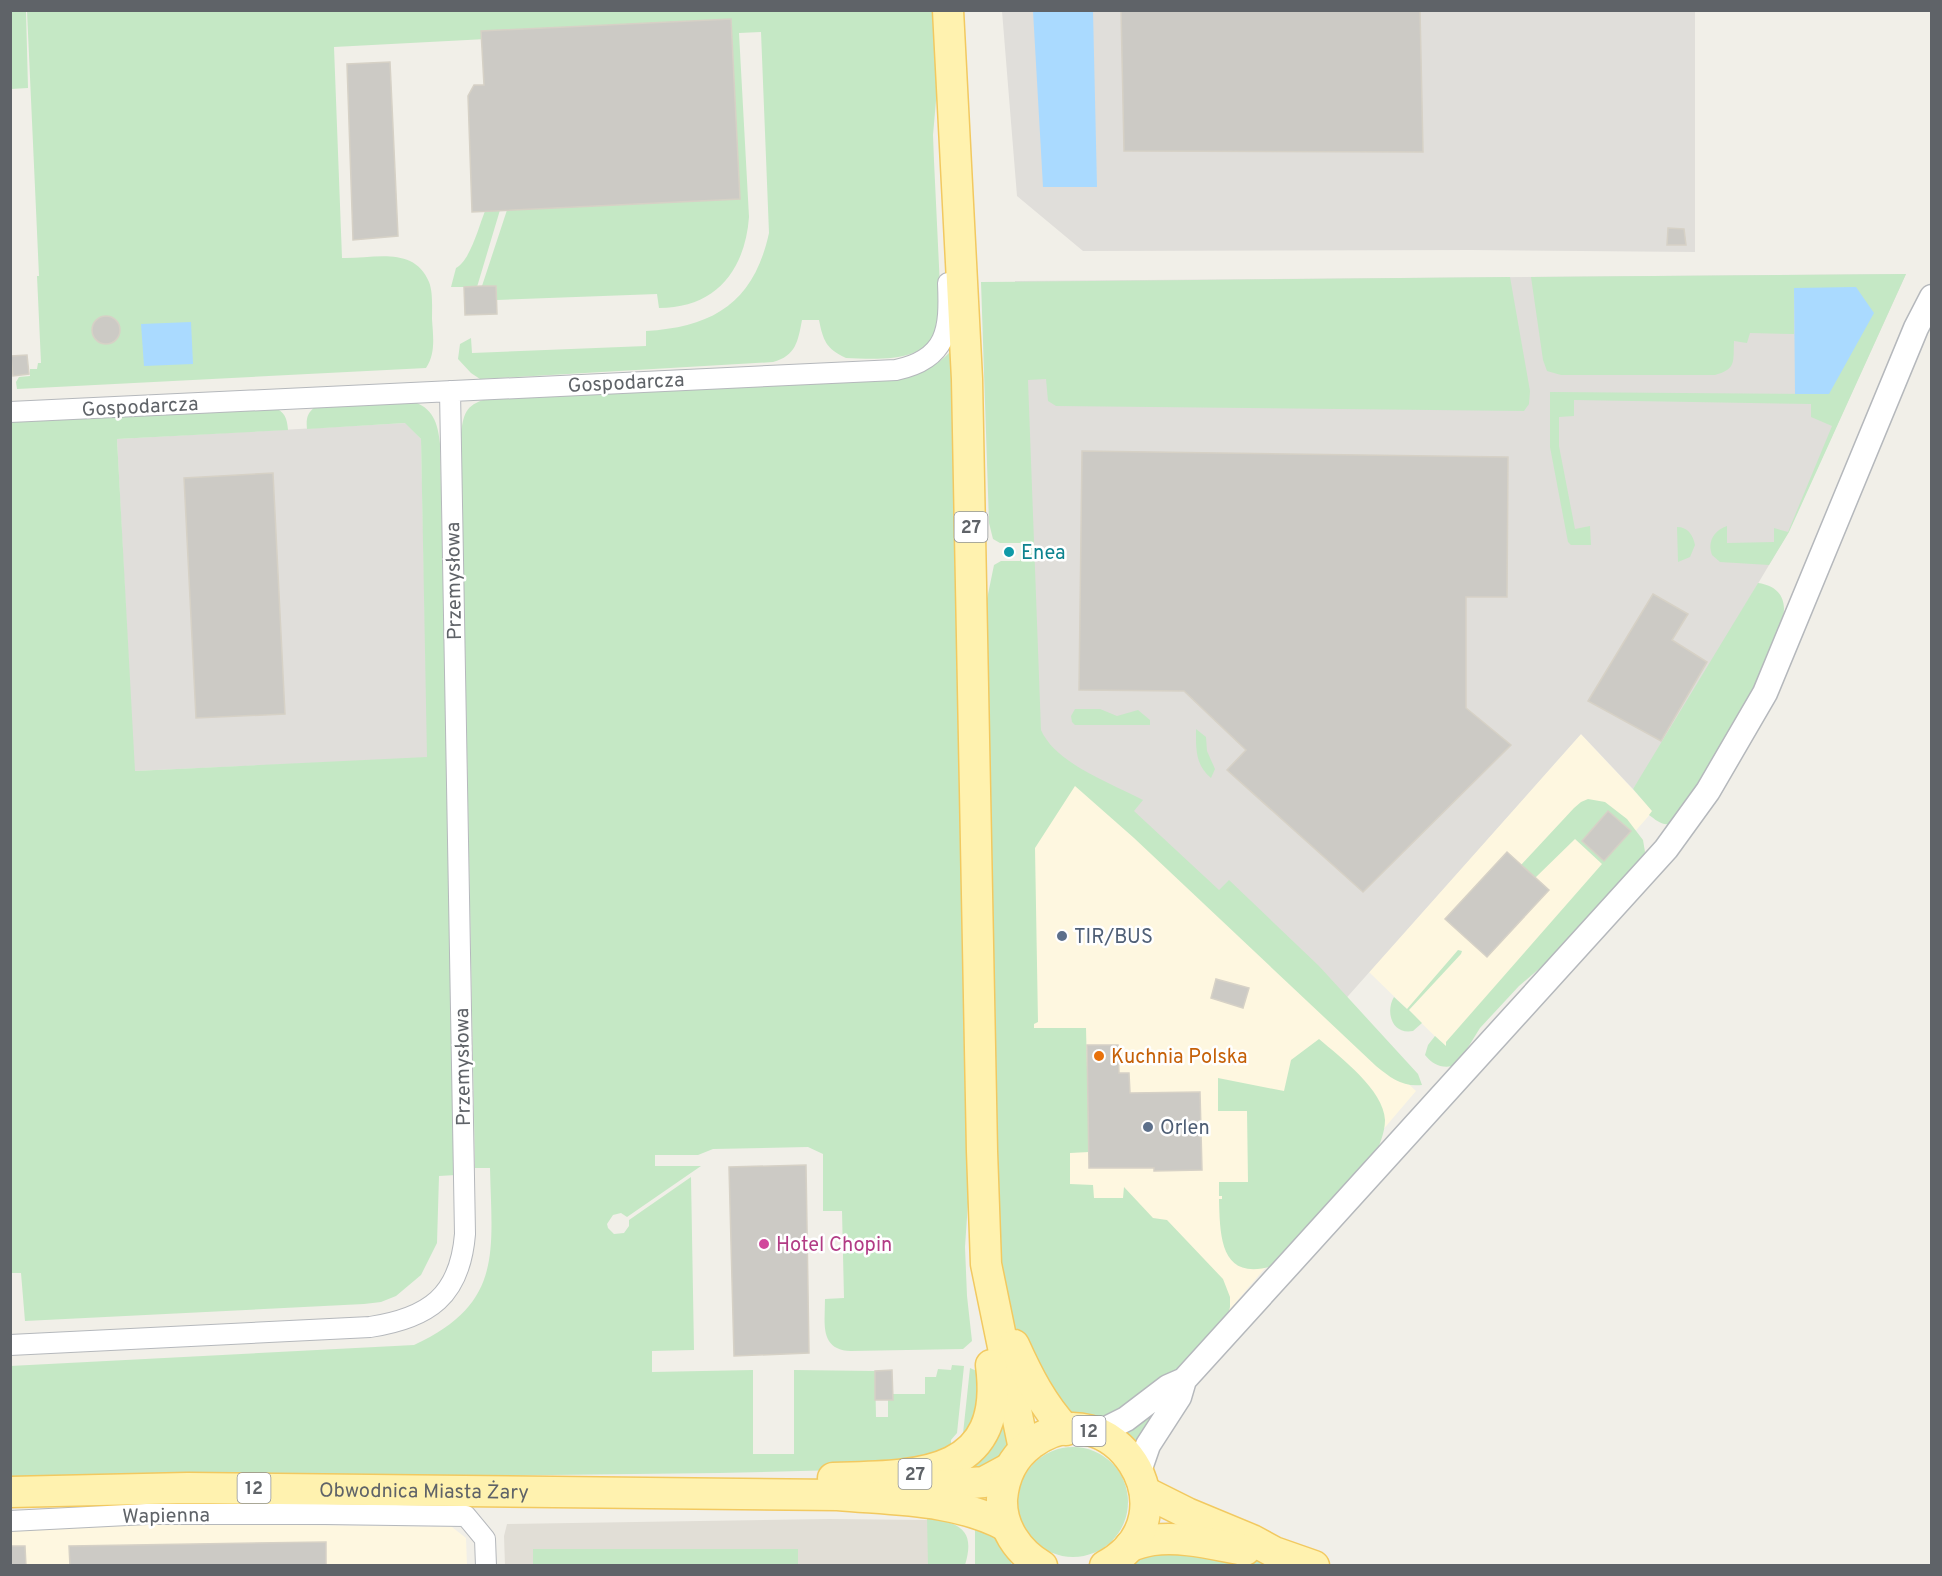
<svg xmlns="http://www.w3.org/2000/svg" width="1942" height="1576" font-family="Overpass,sans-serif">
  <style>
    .commercial { fill: #fef7e0 }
    .industrial { fill: #e0deda }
    .education { fill: #e1ded6 }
    .green { fill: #c5e8c5 }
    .water { fill: #aadaff }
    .building { fill: #cccac5; stroke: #d6d1c6; stroke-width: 1.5 }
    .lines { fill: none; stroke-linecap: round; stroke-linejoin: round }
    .minor-casing { stroke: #b5b8bc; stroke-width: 22 }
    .tertiary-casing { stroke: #b5b8bc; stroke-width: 27 }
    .primary-casing { stroke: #f2c960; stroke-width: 33 }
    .minor { stroke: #fff; stroke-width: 20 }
    .tertiary { stroke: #fff; stroke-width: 24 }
    .primary { stroke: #fff2af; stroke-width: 30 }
    .culture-dot { fill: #0f9aa8; stroke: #fff; stroke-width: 2 }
    .service-dot { fill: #5c6f8a; stroke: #fff; stroke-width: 2 }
    .food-dot { fill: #e8710a; stroke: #fff; stroke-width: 2 }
    .hotel-dot { fill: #d1479c; stroke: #fff; stroke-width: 2 }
    .labels { text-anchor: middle; stroke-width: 5; stroke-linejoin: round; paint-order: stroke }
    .shield { fill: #fff; stroke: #8f9295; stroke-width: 1.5 }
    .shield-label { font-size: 18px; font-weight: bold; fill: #5f6368 }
    .street-label { font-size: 20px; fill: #5f6368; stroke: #fff }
    .culture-label { font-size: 20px; fill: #0d838f; stroke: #fff; text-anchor: start }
    .service-label { font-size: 20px; fill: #4e5e75; stroke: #fff; text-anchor: start }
    .food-label { font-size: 20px; fill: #c56008; stroke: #fff; text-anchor: start }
    .hotel-label { font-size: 20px; fill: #b23c85; stroke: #fff; text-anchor: start }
  </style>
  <rect width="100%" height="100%" fill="#f1efe8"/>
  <path class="commercial" d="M1007 719 1333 1013 1416 1091 1231 1308 1175 1368 1063 1404Z
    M1581 734 1653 811 1446 1047 1369 972Z
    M125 1523 452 1527 466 1538 467 1565 11 1566V1527Z"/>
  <path class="industrial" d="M1002 11H1695V252L1471 250 1083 251 1017 196Z
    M1906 274 1788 533 1655 757 1633 789 1581 734 1333 1013 1007 719 1028 603 1015 281Z
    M406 423 421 439 428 758 134 771 117 439Z"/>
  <path class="education" d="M829 1519 928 1520 929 1565 505 1566 504 1536 507 1524Z"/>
  <path class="green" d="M11 10 26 11 28 88 11 89Z
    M27 11H936L938 78 933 135 934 161 941 308C940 314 941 321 939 327 927 364 876 359 846 358 826 349 823 340 819 320H802C798 341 796 356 773 362L480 379 471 373 458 359 460 344 471 338 472 353 646 346V331C714 327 754 302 769 233L761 32 739 33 749 217C745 271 715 308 659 308L657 294 497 300 496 286H482L507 210 739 199 731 26 334 47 342 258C372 259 414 245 429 282 433 292 432 307 432 319 433 336 436 353 426 368L17 389 16 382 19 377 30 376V369H37L38 363H41L37 276H39Z
    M500 210 477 287H451L456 268C470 261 479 226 485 211Z
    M1906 274 1789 532 1769 565 1720 562 1712 555C1707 542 1714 530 1727 526V543L1774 542V528L1788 532 1832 426 1811 417V404L1574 400V416L1559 417V446L1575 529 1590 526 1591 545H1571L1568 542 1550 447V392L1829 394 1794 288V334L1750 333 1747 343 1734 341C1733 361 1737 369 1715 375H1561L1547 371 1543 360 1531 277Z
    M1510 277 1530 391 1529 404 1524 411 1056 406 1048 401 1046 379 1028 380 1041 730C1056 764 1111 783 1143 800L1134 811 1219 890 1229 880 1319 966 1418 1074 1422 1085C1402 1087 1391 1078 1376 1066L1134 838 1075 786 1035 848 1038 1022 1034 1024V1028H1086L1089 1152 1070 1153V1184L1093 1185 1094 1198H1123L1124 1187 1153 1218 1167 1220 1223 1279 1230 1297V1307L1228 1315 1198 1351 1150 1395 1120 1417 1076 1422 1019 1342 1010 1318 998 1272 985 680 987 599 994 565 1001 561H1020V543H1000L993 539 989 523 981 282Z
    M955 347 970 1173 965 1247 967 1296 972 1341 963 1349 851 1351C819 1350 825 1323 825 1299L844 1298 842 1211H823V1154L808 1147 713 1149 698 1155H655V1166H701L627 1217 621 1213 613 1215 607 1224 608 1228 614 1234 624 1233 629 1226V1220L691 1177 694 1350 652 1351V1372L753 1370V1454H794V1370L875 1371 876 1417H888V1400H893V1394H925V1377H936L938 1369 951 1370 952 1365 964 1366 957 1433 951 1440V1454L839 1470 719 1473 11 1481 10 1366 414 1345C503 1304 492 1253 490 1168H475L461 433C464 411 467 404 490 398L908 376C928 371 941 362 955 347Z
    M411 401C433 407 438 423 440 444L456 1175 439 1176 437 1243 421 1275 396 1296 381 1302 364 1304 25 1321 21 1273H11V421L274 408C285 411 287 419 288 430L117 439 135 771 427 757 421 439 405 423 307 429C306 419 307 413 315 407Z
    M1677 527C1688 527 1693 535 1695 545L1690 557 1678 562Z
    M1758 583C1773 585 1784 593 1784 609 1784 624 1776 639 1770 653 1746 714 1710 769 1672 823 1663 827 1656 820 1649 815L1652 811 1633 789Z
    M1075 709H1100L1117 716 1138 710 1150 720V725H1075L1072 722 1071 716Z
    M1196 729 1206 737 1207 751 1215 769 1211 778C1195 765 1196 748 1196 729Z
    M1588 799 1605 802 1627 819 1643 840 1645 852 1643 859 1575 938 1519 986 1480 1028 1457 1065C1443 1069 1434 1066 1425 1055L1428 1045 1435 1036 1446 1046V1042L1602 864 1575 839 1535 878 1521 865 1574 808 1581 802Z
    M1458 950 1462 951 1461 954 1409 1010 1422 1023 1413 1031C1392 1035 1385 1012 1394 997L1407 1009Z
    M1319 1039C1340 1057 1384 1090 1385 1120 1385 1133 1379 1145 1375 1156L1276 1265C1221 1283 1220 1240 1219 1199H1222V1196H1219V1182H1248L1247 1111H1218V1078L1284 1091 1291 1060Z
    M970 1368 979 1372 987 1388 962 1443Z
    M1164 1400 1135 1445 1122 1434Z
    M1000 1409 1011 1449 977 1475 973 1457Z
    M1018 1502a55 55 0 1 1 110 0a55 55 0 1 1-110 0Z
    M927 1517C959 1523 976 1529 965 1565H928Z
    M975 1521C996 1535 1005 1541 1012 1565H975Z
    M1179 1546 1261 1562 1272 1565 1127 1566 1132 1560Z
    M533 1549H798V1565H533Z"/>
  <path class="water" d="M1033 11H1093L1097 187H1043Z
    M1856 287 1874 313 1829 394H1795L1794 288Z
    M191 322 193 364 144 366 141 324Z"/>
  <path class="building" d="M1121 10H1420L1423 152 1124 151Z
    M731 19 740 199 472 212 468 96 474 85H484L481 31Z
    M390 62 398 236 353 240 347 64Z
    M1668 228 1684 229 1686 245H1667Z
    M482 286H496L497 314 465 315 464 287Z
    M92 330a14 14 0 1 1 28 0a14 14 0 1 1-28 0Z
    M27 355 29 374 13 376 11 356Z
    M1082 451 1508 457 1507 597H1466V708L1511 745 1363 892 1227 770 1246 750 1184 691 1079 690Z
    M273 473 285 714 196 718 184 478Z
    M1653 594 1688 614 1672 640 1707 662 1661 741 1588 701Z
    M1608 811 1631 831 1604 861 1582 841Z
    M1507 852 1549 890 1487 957 1445 919Z
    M1216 979 1249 988 1243 1008 1211 998Z
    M1087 1045H1118L1119 1073H1129L1130 1093 1200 1092 1202 1170 1154 1171V1168H1089Z
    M806 1165 809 1353 734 1356 729 1167Z
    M892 1370 893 1400H875V1371Z
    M326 1542V1566H70L69 1546Z
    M10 1546H25L26 1566H10Z"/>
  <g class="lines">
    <g class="minor-casing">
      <path id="minor" d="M10 412 896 370C948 359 950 329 948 283
        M10 1345 370 1327C429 1318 460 1296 465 1234L450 391
        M10 1521 147 1514H325L466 1516 485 1539 486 1566"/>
    </g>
    <g class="tertiary-casing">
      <path id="tertiary" d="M1098 1433 1126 1419 1168 1387 1184 1380
        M1139 1471 1148 1445 1179 1397 1184 1380 1666 849 1708 791 1765 693 1916 328 1932 297"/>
    </g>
    <g class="primary-casing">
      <g id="primary">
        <path d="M948 10 967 379 982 1151 986 1264 1024 1449"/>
        <path d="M1014 1345C1028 1376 1042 1404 1066 1430"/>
        <path d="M833 1478C916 1476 1006 1478 991 1365"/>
        <path d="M910 1488 984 1482 1010 1468"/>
        <path id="s1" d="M10 1492 188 1488 838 1495C894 1500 956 1499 1006 1526"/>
        <path d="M1145 1492 1187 1513 1252 1540 1274 1552 1314 1566"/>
        <path d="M1130 1546C1137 1544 1145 1541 1153 1540 1183 1536 1215 1545 1245 1550"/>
        <path d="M1042 1566C1018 1552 1001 1527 1002 1499 1004 1476 1013 1457 1031 1444 1110 1383 1199 1515 1105 1566"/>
      </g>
    </g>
    <use href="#minor" class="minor"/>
    <use href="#tertiary" class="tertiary"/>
    <use href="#primary" class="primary"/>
  </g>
  <circle class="culture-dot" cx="1009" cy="552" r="6"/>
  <g class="service-dot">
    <circle cx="1062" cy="936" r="6"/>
    <circle cx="1148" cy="1127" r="6"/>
  </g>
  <circle class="food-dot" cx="1099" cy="1056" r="6"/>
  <circle class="hotel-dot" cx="764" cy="1244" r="6"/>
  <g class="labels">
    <g class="shield">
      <rect x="954.5" y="512" width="33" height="30" rx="4.5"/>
      <rect x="1072.5" y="1416" width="33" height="30" rx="4.5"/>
      <rect x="898.5" y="1459" width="33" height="30" rx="4.5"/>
      <rect x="237.5" y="1473" width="33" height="30" rx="4.5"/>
    </g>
    <g class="shield-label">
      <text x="971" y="533">27</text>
      <text x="1089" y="1437">12</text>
      <text x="915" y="1480">27</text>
      <text x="254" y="1494">12</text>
    </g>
    <g class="street-label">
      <text transform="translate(626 382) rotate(-3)" y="7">Gospodarcza</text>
      <text transform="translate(140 406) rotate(-3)" y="7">Gospodarcza</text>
      <text transform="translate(453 581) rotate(-91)" y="7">Przemysłowa</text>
      <text transform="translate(462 1067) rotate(-91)" y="7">Przemysłowa</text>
      <text dy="7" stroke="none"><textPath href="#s1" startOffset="414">Obwodnica Miasta Żary</textPath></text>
      <text transform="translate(166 1515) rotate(-1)" y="7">Wapienna</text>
    </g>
    <g class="culture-label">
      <text x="1021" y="559">Enea</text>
    </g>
    <g class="service-label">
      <text x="1074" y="943">TIR/BUS</text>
      <text x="1160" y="1134">Orlen</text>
    </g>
    <g class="food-label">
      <text x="1111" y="1063">Kuchnia Polska</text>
    </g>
    <g class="hotel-label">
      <text x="776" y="1251">Hotel Chopin</text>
    </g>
  </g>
  <rect width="1942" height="1576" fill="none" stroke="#5f6368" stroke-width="24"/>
</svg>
